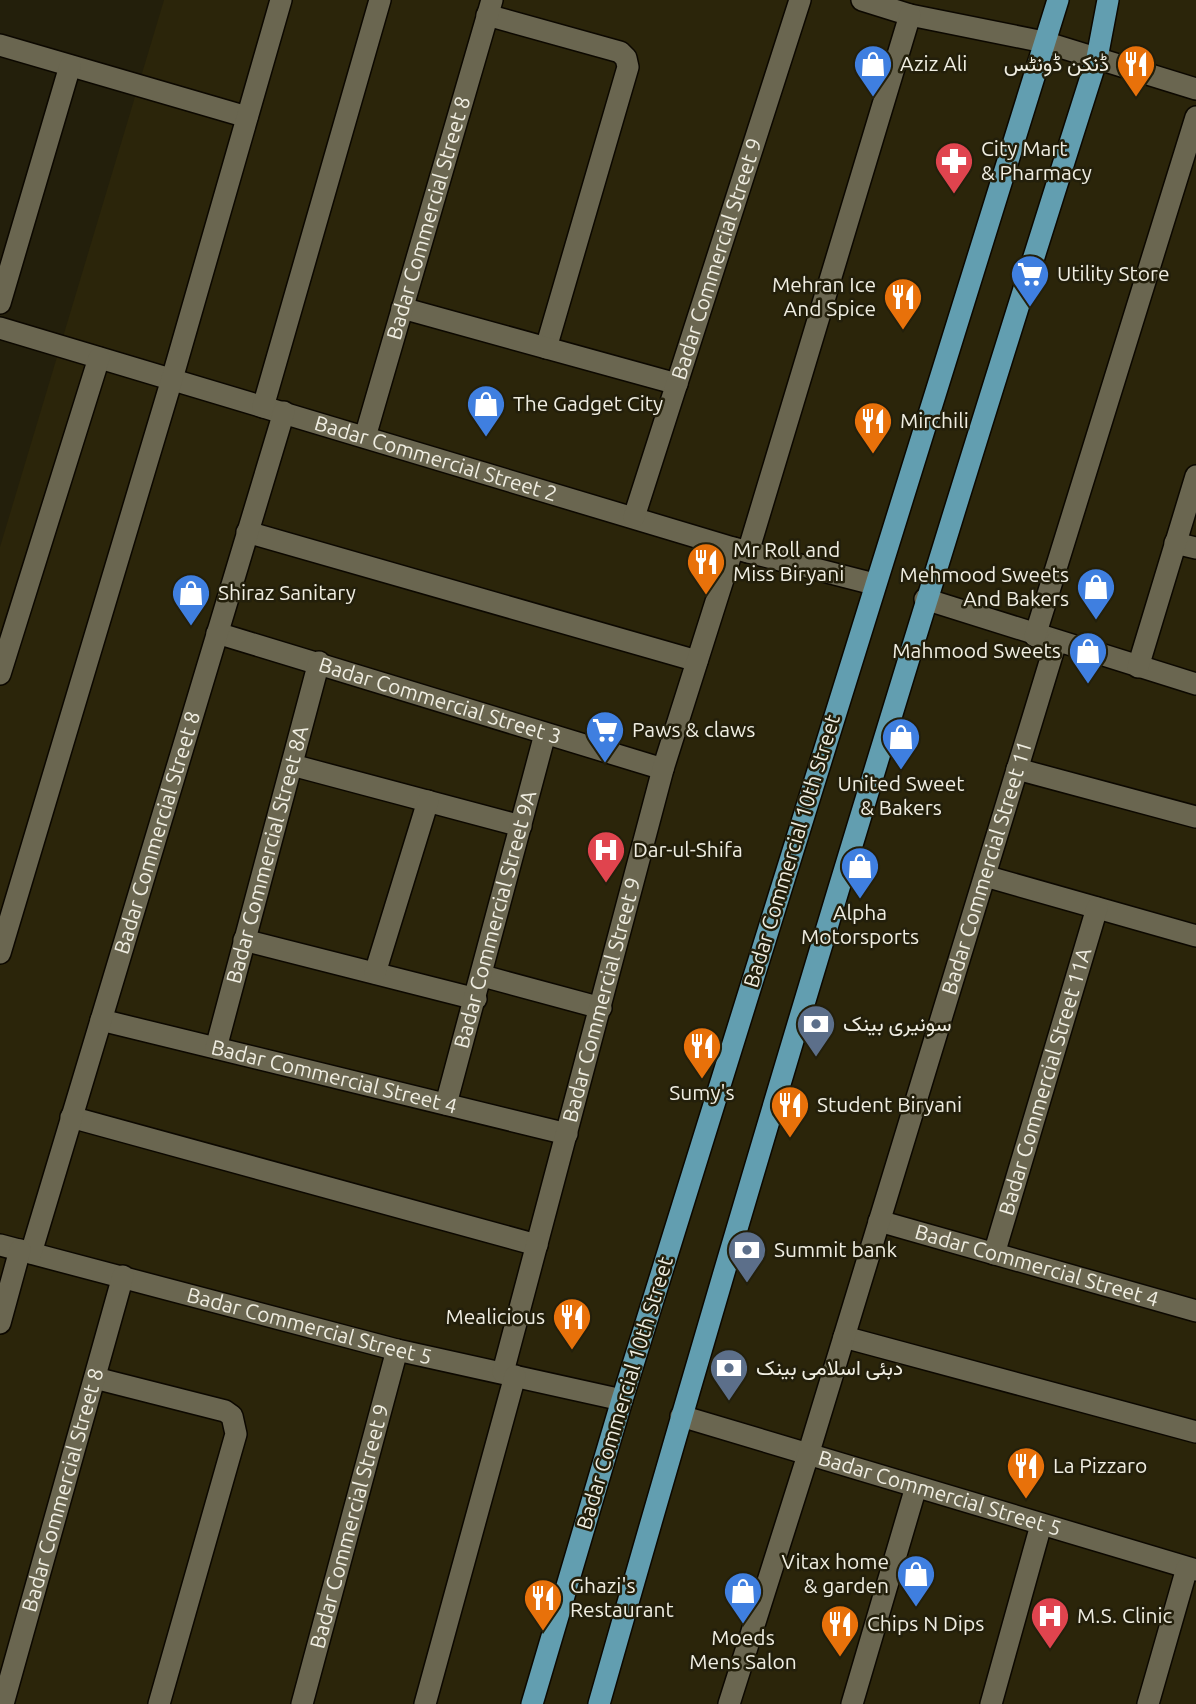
<svg xmlns="http://www.w3.org/2000/svg" width="1196" height="1704" font-family="Ubuntu,Vazirmatn,sans-serif">
  <style>
    .built { fill: #2b250a }
    .lines { fill: none; stroke-linecap: round; stroke-linejoin: round }
    .minor-casing { stroke: #0c0800; stroke-width: 24 }
    .major-casing { stroke: #0c0800; stroke-width: 24 }
    .minor { stroke: #6a6650; stroke-width: 21 }
    .major { stroke: #629eb0; stroke-width: 21 }
    .labels { text-anchor: middle; stroke-width: 5; stroke-linejoin: round; paint-order: stroke }
    .poi-label { font-size: 21px; fill: #f0eee2; stroke: #231f0b; text-anchor: start }
    .street-label { font-size: 21px; fill: #f0eee2; stroke: #231f0b }
  </style>
  <rect width="100%" height="100%" fill="#231f0b"/>
  <path class="built" d="M164 0H1196V1704H0V547Z"/>
  <g class="lines">
    <g class="minor-casing">
      <g id="minor">
        <path d="M862 0 910 15 1044 42 1196 89"/>
        <path d="M487 15 620 52 626 58 628 67 546 348"/>
        <path d="M0 45 247 117"/>
        <path d="M0 303 70 66"/>
        <path d="M402 308 677 384"/>
        <path id="s1" d="M0 328 733 548 874 584"/>
        <path d="M263 407 380 0"/>
        <path id="s2" d="M365 437 492 0"/>
        <path id="s3" d="M634 517 800 0"/>
        <path d="M247 532 697 661"/>
        <path d="M1175 543 1196 548"/>
        <path d="M748 552 910 15"/>
        <path d="M925 599 1196 684"/>
        <path id="s4" d="M217 633 663 769"/>
        <path d="M1035 636 1196 117"/>
        <path d="M1138 667 1196 476"/>
        <path d="M0 674 99 358"/>
        <path d="M292 765 521 826"/>
        <path d="M1017 769 1196 817"/>
        <path d="M985 876 1196 936"/>
        <path d="M244 940 476 999"/>
        <path d="M0 953 172 379 281 0"/>
        <path d="M375 973 428 801"/>
        <path d="M483 976 601 1008"/>
        <path id="s5" d="M101 1020 567 1134"/>
        <path id="s6" d="M216 1048 319 662"/>
        <path id="s7" d="M446 1104 545 734"/>
        <path d="M71 1117 537 1245"/>
        <path id="s8" d="M879 1221 1196 1311"/>
        <path id="s9" d="M0 1245 397 1350 622 1400"/>
        <path id="s10" d="M31 1253 284 412"/>
        <path id="s11" d="M994 1254 1097 908"/>
        <path d="M0 1323 20 1250"/>
        <path d="M844 1337 1196 1432"/>
        <path id="s12" d="M503 1372 663 769 733 548"/>
        <path d="M95 1378 225 1411 232 1416 236 1434 159 1704"/>
        <path id="s13" d="M681 1416 1196 1570"/>
        <path id="s14" d="M3 1704 123 1276"/>
        <path id="s15" d="M302 1704 397 1350"/>
        <path d="M425 1704 515 1376"/>
        <path id="s16" d="M729 1704 808 1455 1056 642"/>
        <path d="M852 1704 916 1487"/>
        <path d="M991 1704 1041 1525"/>
        <path d="M1148 1704 1187 1568"/>
      </g>
    </g>
    <g class="major-casing">
      <path id="major" d="M532 1704 622 1400 1058 0
        M599 1704C756 1153 923 604 1097 58L1108 0"/>
    </g>
    <use href="#minor" class="minor"/>
    <use href="#major" class="major"/>
  </g>
  <defs>
    <g id="shop-pin" transform="scale(2.0125)"><path d="M0 17L-7.5 6A9.5 9.5 0 1 1 7.5 6Z" fill="#3f7fe0" stroke="#231f0b"/><path d="M-5-2.5h2.3a2.7 3.5 0 0 1 5.4 0H5L5.5 6h-11ZM-1.5-2.5h3a1.5 2.3 0 0 0-3 0Z" fill="#fff"/></g>
    <g id="restaurant-pin" transform="scale(2.0125)"><path d="M0 17L-7.5 6A9.5 9.5 0 1 1 7.5 6Z" fill="#e8710a" stroke="#231f0b"/><path d="M-5-6h1v4h1v-4h1v4h1v-4h1v5L-1.5 .5V6h-2V.5L-5-1ZM5-6V6H3V1.5H1.5Q1.5-4 5-6Z" fill="#fff"/></g>
    <g id="pharmacy-pin" transform="scale(2.0125)"><path d="M0 17L-7.5 6A9.5 9.5 0 1 1 7.5 6Z" fill="#e0444e" stroke="#231f0b"/><path d="M-2-6h4v4h4v4h-4v4h-4v-4h-4v-4h4Z" fill="#fff"/></g>
    <g id="supermarket-pin" transform="scale(2.0125)"><path d="M0 17L-7.5 6A9.5 9.5 0 1 1 7.5 6Z" fill="#3f7fe0" stroke="#231f0b"/><path d="M-6-5.5h2.5l.6 2H6L4.5 2H-2.5L-4.4-4H-6ZM-1.5 3.2a1.3 1.3 0 1 0 .1 0ZM3 3.2a1.3 1.3 0 1 0 .1 0Z" fill="#fff"/></g>
    <g id="hospital-pin" transform="scale(2.0125)"><path d="M0 17L-7.5 6A9.5 9.5 0 1 1 7.5 6Z" fill="#e0444e" stroke="#231f0b"/><path d="M-5-5h3v3.5h4V-5h3V5h-3V1.5h-4V5h-3Z" fill="#fff"/></g>
    <g id="bank-pin" transform="scale(2.0125)"><path d="M0 17L-7.5 6A9.5 9.5 0 1 1 7.5 6Z" fill="#5c6f8a" stroke="#231f0b"/><path d="M-6-4H6V4H-6ZM0-2.3a2.3 2.3 0 1 0 0 4.6a2.3 2.3 0 1 0 0-4.6Z" fill="#fff"/></g>
  </defs>
  <g fill-rule="evenodd">
    <use href="#shop-pin" x="873" y="64"/>
    <use href="#restaurant-pin" x="1136" y="64"/>
    <use href="#pharmacy-pin" x="954" y="161"/>
    <use href="#supermarket-pin" x="1030" y="274"/>
    <use href="#restaurant-pin" x="903" y="297"/>
    <use href="#shop-pin" x="486" y="404"/>
    <use href="#restaurant-pin" x="873" y="421"/>
    <use href="#restaurant-pin" x="706" y="562"/>
    <use href="#shop-pin" x="1096" y="587"/>
    <use href="#shop-pin" x="191" y="593"/>
    <use href="#shop-pin" x="1088" y="651"/>
    <use href="#supermarket-pin" x="605" y="730"/>
    <use href="#shop-pin" x="901" y="737"/>
    <use href="#hospital-pin" x="606" y="850"/>
    <use href="#shop-pin" x="860" y="866"/>
    <use href="#bank-pin" x="816" y="1024"/>
    <use href="#restaurant-pin" x="702" y="1046"/>
    <use href="#restaurant-pin" x="790" y="1105"/>
    <use href="#bank-pin" x="747" y="1250"/>
    <use href="#restaurant-pin" x="572" y="1317"/>
    <use href="#bank-pin" x="729" y="1368"/>
    <use href="#restaurant-pin" x="1026" y="1466"/>
    <use href="#shop-pin" x="916" y="1574"/>
    <use href="#shop-pin" x="743" y="1591"/>
    <use href="#restaurant-pin" x="543" y="1598"/>
    <use href="#hospital-pin" x="1050" y="1616"/>
    <use href="#restaurant-pin" x="840" y="1624"/>
  </g>
  <g class="labels">
    <g class="poi-label">
      <text x="900" y="71">Aziz Ali</text>
      <text x="1109" y="71" text-anchor="end">ڈنکن ڈونٹس</text>
      <text x="981" y="156">City Mart<tspan x="981" dy="24">&amp; Pharmacy</tspan></text>
      <text x="1057" y="281">Utility Store</text>
      <text x="876" y="292" text-anchor="end">Mehran Ice<tspan x="876" dy="24">And Spice</tspan></text>
      <text x="513" y="411">The Gadget City</text>
      <text x="900" y="428">Mirchili</text>
      <text x="733" y="557">Mr Roll and<tspan x="733" dy="24">Miss Biryani</tspan></text>
      <text x="1069" y="582" text-anchor="end">Mehmood Sweets<tspan x="1069" dy="24">And Bakers</tspan></text>
      <text x="218" y="600">Shiraz Sanitary</text>
      <text x="1061" y="658" text-anchor="end">Mahmood Sweets</text>
      <text x="632" y="737">Paws &amp; claws</text>
      <text x="901" y="791" text-anchor="middle">United Sweet<tspan x="901" dy="24">&amp; Bakers</tspan></text>
      <text x="633" y="857">Dar-ul-Shifa</text>
      <text x="860" y="920" text-anchor="middle">Alpha<tspan x="860" dy="24">Motorsports</tspan></text>
      <text x="843" y="1031">سونیری بینک</text>
      <text x="702" y="1100" text-anchor="middle">Sumy's</text>
      <text x="817" y="1112">Student Biryani</text>
      <text x="774" y="1257">Summit bank</text>
      <text x="545" y="1324" text-anchor="end">Mealicious</text>
      <text x="756" y="1375">دبئی اسلامی بینک</text>
      <text x="1053" y="1473">La Pizzaro</text>
      <text x="889" y="1569" text-anchor="end">Vitax home<tspan x="889" dy="24">&amp; garden</tspan></text>
      <text x="570" y="1593">Ghazi's<tspan x="570" dy="24">Restaurant</tspan></text>
      <text x="1077" y="1623">M.S. Clinic</text>
      <text x="867" y="1631">Chips N Dips</text>
      <text x="743" y="1645" text-anchor="middle">Moeds<tspan x="743" dy="24">Mens Salon</tspan></text>
    </g>
    <g class="street-label">
      <text dy="7" stroke="none"><textPath href="#s2" startOffset="228">Badar Commercial Street 8</textPath></text>
      <text dy="7" stroke="none"><textPath href="#s3" startOffset="271">Badar Commercial Street 9</textPath></text>
      <text dy="7" stroke="none"><textPath href="#s1" startOffset="455">Badar Commercial Street 2</textPath></text>
      <text dy="7" stroke="none"><textPath href="#s4" startOffset="233">Badar Commercial Street 3</textPath></text>
      <text dy="7" stroke="none"><textPath href="#s10" startOffset="439">Badar Commercial Street 8</textPath></text>
      <text transform="translate(792 851) rotate(-73)" y="7">Badar Commercial 10th Street</text>
      <text dy="7" stroke="none"><textPath href="#s6" startOffset="200">Badar Commercial Street 8A</textPath></text>
      <text dy="7" stroke="none"><textPath href="#s16" startOffset="875">Badar Commercial Street 11</textPath></text>
      <text dy="7" stroke="none"><textPath href="#s7" startOffset="191">Badar Commercial Street 9A</textPath></text>
      <text dy="7" stroke="none"><textPath href="#s12" startOffset="385">Badar Commercial Street 9</textPath></text>
      <text dy="7" stroke="none"><textPath href="#s5" startOffset="240">Badar Commercial Street 4</textPath></text>
      <text dy="7" stroke="none"><textPath href="#s11" startOffset="180">Badar Commercial Street 11A</textPath></text>
      <text dy="7" stroke="none"><textPath href="#s8" startOffset="164">Badar Commercial Street 4</textPath></text>
      <text dy="7" stroke="none"><textPath href="#s9" startOffset="320">Badar Commercial Street 5</textPath></text>
      <text transform="translate(625 1393) rotate(-73)" y="7">Badar Commercial 10th Street</text>
      <text dy="7" stroke="none"><textPath href="#s14" startOffset="222">Badar Commercial Street 8</textPath></text>
      <text dy="7" stroke="none"><textPath href="#s13" startOffset="270">Badar Commercial Street 5</textPath></text>
      <text dy="7" stroke="none"><textPath href="#s15" startOffset="184">Badar Commercial Street 9</textPath></text>
    </g>
  </g>
</svg>
